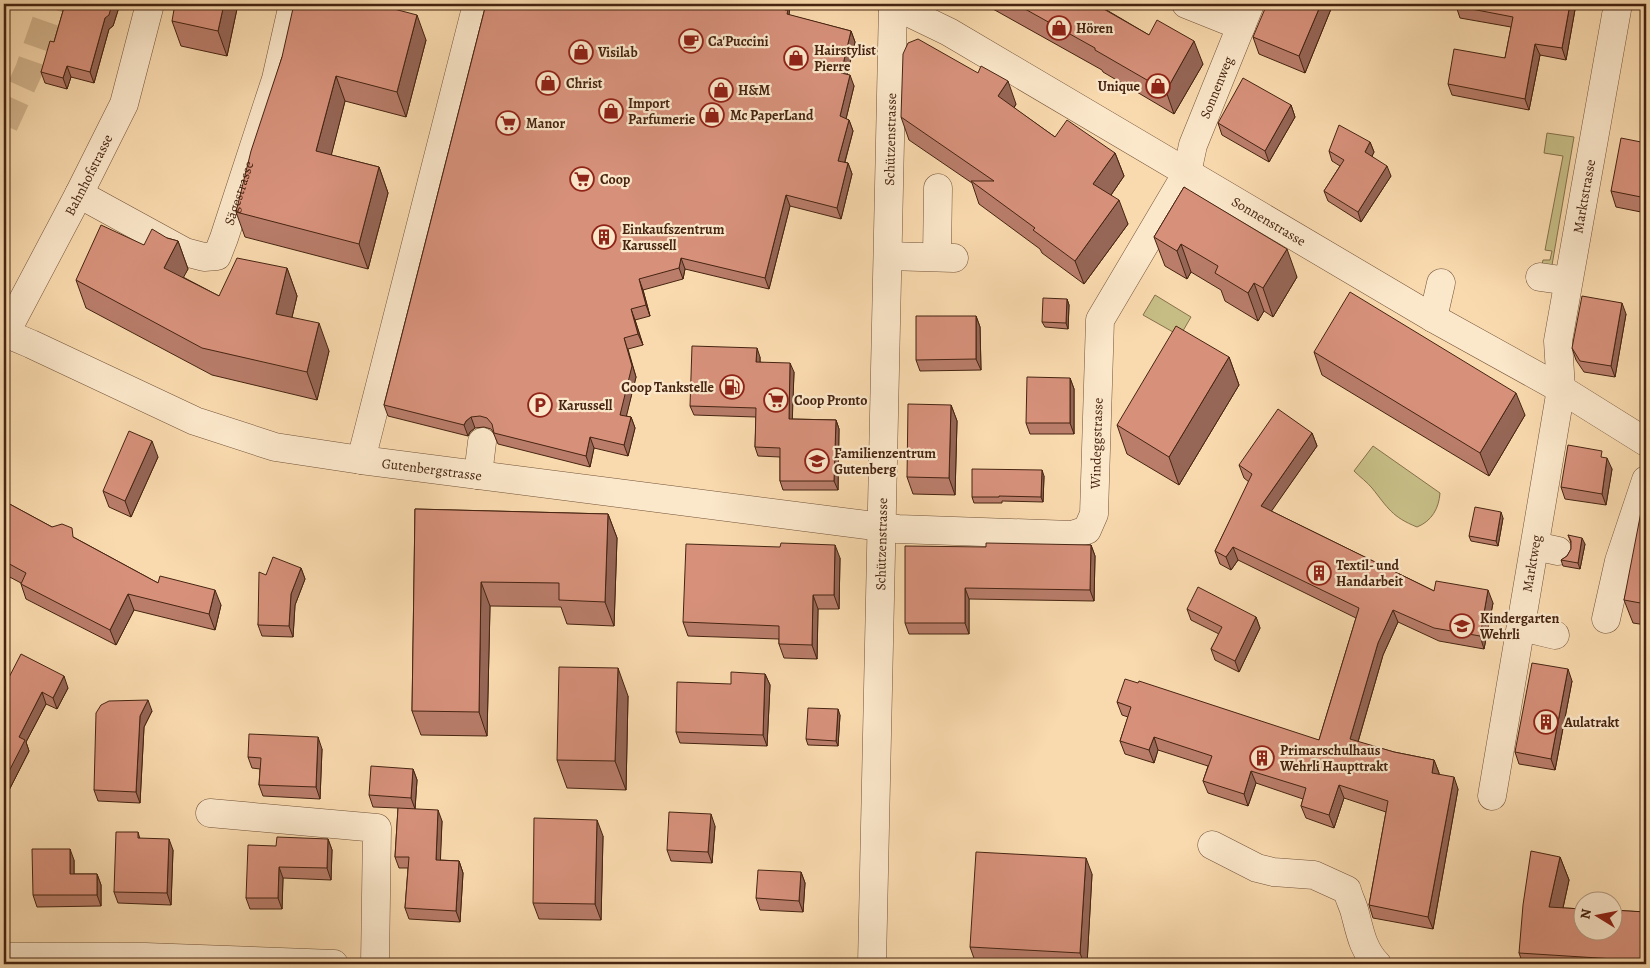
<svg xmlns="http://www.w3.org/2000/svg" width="1650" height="968" font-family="Alegreya,serif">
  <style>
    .green { fill: #c6bd85; stroke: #86704b }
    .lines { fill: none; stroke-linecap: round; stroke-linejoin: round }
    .major-tunnel { stroke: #d5b68f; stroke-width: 28; stroke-dasharray: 28 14; stroke-linecap: butt }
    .minor-casing { stroke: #735238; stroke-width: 29 }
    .minor { stroke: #fbe7ca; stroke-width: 28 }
    .rail { stroke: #462411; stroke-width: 4; stroke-dasharray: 9 9; stroke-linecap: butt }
    .wall { fill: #b97d6a; stroke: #462411 }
    .shaded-wall { fill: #966656; stroke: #462411 }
    .building { fill: #d7917b; stroke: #462411 }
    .labels { text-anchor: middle; stroke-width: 4.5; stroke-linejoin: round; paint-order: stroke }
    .poi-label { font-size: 14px; font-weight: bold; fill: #462411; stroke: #fbe7ca; text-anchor: start }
    .street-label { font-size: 14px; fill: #462411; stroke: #fbe7ca }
  </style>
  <rect width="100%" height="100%" fill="#f9daae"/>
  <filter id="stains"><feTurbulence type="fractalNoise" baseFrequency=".004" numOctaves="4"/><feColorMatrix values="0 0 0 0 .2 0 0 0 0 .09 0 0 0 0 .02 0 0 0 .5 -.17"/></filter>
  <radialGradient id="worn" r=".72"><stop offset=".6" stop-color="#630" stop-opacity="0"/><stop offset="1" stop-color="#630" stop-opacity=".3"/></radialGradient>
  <path class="green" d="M1547 133 1574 137 1551 271 1541 269 1543 260H1550L1552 251 1545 250 1563 156 1544 153Z
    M1155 295 1191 317 1180 336 1143 315Z
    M1373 446 1440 493C1439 508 1432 521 1417 527 1392 517 1388 508 1372 488 1367 482 1360 477 1354 471Z"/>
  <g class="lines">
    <path class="major-tunnel" d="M4 125 29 70 52 4"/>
    <g class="minor-casing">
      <g id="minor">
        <path id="s1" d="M891 4 949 32 1433 318 1561 389 1646 442"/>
        <path d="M1186 4 1241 26"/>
        <path id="s2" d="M79 194 185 252 204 257 217 256 224 238 276 79 293 4"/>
        <path d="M888 256 954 258"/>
        <path d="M937 257 938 188"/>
        <path d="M1540 277 1568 281"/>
        <path d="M1433 318 1441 283"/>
        <path id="s3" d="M5 333 31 344 195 421 275 447 361 460 898 529 1072 535 1087 530 1094 514 1100 320 1187 173 1193 145 1250 4"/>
        <path id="s4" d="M4 336 79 194 124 104 150 4"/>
        <path d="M361 460 477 4"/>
        <path d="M478 475 482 442"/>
        <path d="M1535 546 1558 551"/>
        <path d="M1606 619 1619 561 1646 480"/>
        <path d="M1521 627 1555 635"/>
        <path id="s5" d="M1492 796 1561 389 1558 341 1618 4"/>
        <path d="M210 813 377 828 375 964"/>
        <path d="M1212 845 1257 868 1273 872 1314 875 1347 890C1349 898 1353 905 1355 913 1360 932 1363 950 1377 964"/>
        <path d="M4 957H145L334 964"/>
        <path id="s6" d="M872 964 893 4"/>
      </g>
    </g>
    <use href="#minor" class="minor"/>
    <path class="rail" d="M4 13 6 4"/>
  </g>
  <path class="wall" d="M65 4H120L113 26 109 29 94 83 71 77 67 89 45 83 41 72 54 42Z
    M238 4 227 56 181 46 172 21Z
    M486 4H790L789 15 851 31 855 42 847 74 854 86 846 119 849 120 853 131 845 162 848 163 852 174 841 219 790 206 769 289 685 269 683 279 643 290 650 316 635 320 643 345 628 349 636 377 626 416 631 417 635 428 628 456 594 448 590 467 498 444 493 432 491 429 484 427 475 428 470 432 468 436 388 416 384 405Z
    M984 4H1108L1105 9 1149 35 1203 64 1174 114 1103 72 1102 70Z
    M1333 4 1305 73 1259 54 1253 37Z
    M1576 4 1566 60 1540 55 1529 110 1452 95 1448 84 1505 58 1511 27 1460 18 1456 6Z
    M426 40 406 117 345 101 331 155 379 167 388 193 368 269 245 237 236 212 282 57Z
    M1016 104 1014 108 1055 137 1115 153 1124 176 1111 195 1128 224 1084 284 1042 253 1040 249 979 204 972 183 909 140 901 117Z
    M1291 105 1295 117 1269 162 1222 135 1218 123Z
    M1370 142 1374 152 1372 156 1391 176 1361 222 1328 201 1324 191 1340 166 1332 161 1329 151Z
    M1646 143V213L1616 207 1611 191Z
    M1184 187 1297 277 1273 317 1264 311 1258 321 1225 301 1221 290 1191 272 1187 279 1165 266 1154 237Z
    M167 238 178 241 188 269 183 277 219 296 287 268 297 296 292 317 329 351 317 400 212 375 86 308 76 280 144 245Z
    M1067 299 1069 305 1068 329 1045 327 1042 322Z
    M1626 314 1615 377 1584 372 1576 360 1572 348Z
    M976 316 980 327 981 370 920 371 916 360Z
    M1314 352 1525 415 1489 476 1322 375Z
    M760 357V362L794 372 792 419 836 420 839 429 838 490H783L780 481V457L758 456 755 447 756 417 694 415 690 406Z
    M1229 357 1239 385 1179 485 1127 454 1117 425Z
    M1070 378 1074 389V434H1030L1026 423Z
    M951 405 957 421 955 495 913 494 907 477Z
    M1312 433 1317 446 1271 511 1434 591 1493 603 1484 649 1439 641 1398 622 1383 655 1358 742 1394 752 1434 760 1439 773V774L1458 789 1433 929 1373 918 1369 905 1386 812 1344 798 1334 828 1306 818 1301 806 1303 799 1256 783 1248 806 1208 793 1203 781 1208 766 1158 750 1154 763 1125 754 1120 741 1128 717 1122 715 1117 702 1319 740 1356 618 1238 560 1231 570 1220 564 1215 551 1249 482 1244 478 1239 465Z
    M158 457 131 517 109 507 103 491Z
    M1604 458 1612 469 1606 505 1565 499 1561 487Z
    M1044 476 1043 502 1002 501V503H974L972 497Z
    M4 501 52 527 75 538 158 583 221 605 215 630 134 610 116 645 26 599 21 584V583L4 574Z
    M415 509 608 514 617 538 614 626 567 624 561 607 490 606 487 736 421 735 412 711Z
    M1646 513V625L1633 623 1624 600Z
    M1503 518 1498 546 1471 541 1469 536Z
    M1568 535 1585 544 1580 569 1563 566 1561 560 1567 556 1571 549V543Z
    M1091 545 1095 556 1094 601 969 599V634H909L905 623 986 547Z
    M840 558 839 609H818L817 659 784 658 779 644V639L688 636 683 622Z
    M301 568 305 579 295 605 293 637 262 636 258 625 266 575Z
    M1187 609 1256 617 1260 628 1239 672 1215 660 1211 649 1219 634 1191 620Z
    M765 674 770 685 767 746 680 743 676 732 731 684Z
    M1572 681 1555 770 1519 764 1515 752Z
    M4 687 68 688 57 709 46 704 26 742 29 751 4 800Z
    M628 696 626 790 567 788 557 760Z
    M152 711 144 727 140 803 98 801 94 790Z
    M840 715 838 746 808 745 806 739Z
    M322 749 320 799 263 796 259 785 260 769 252 768 248 757Z
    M413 769 417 780 415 809 442 821 440 860 459 861 463 873 460 922 409 919 405 908 408 868H399L395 857 398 808 373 807 369 795Z
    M715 826 712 863 671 861 667 850Z
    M138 832 140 839 173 850 171 905 118 903 114 892Z
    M603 836 601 920 539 919 533 903Z
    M328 839 332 850 331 880 283 878 282 909H250L246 898 276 846Z
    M1560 857 1569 880 1563 908 1646 912V964H1523L1519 953Z
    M74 860V874H97L101 885V906L37 907 33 895Z
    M801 872 805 883 803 912 760 910 756 898Z
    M1092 874 1087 964H976L970 947Z"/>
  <path class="shaded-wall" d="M112 4H120L113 26 109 29 94 83 90 72 105 18Z
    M224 4H238L227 56 218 31Z
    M785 4H790L789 15 792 21 785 10Z
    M1090 4H1108L1097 23Z
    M1321 4H1333L1305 73 1299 56Z
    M1570 4H1576L1566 60 1562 48Z
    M417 15 426 40 406 117 397 92Z
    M851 31 855 42 845 84 841 73Z
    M1194 41 1203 64 1174 114 1166 91Z
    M1535 44 1540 55 1529 110 1525 99Z
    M67 66 71 77 67 89 63 78Z
    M850 75 854 86 844 127 840 116Z
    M336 76 345 101 326 176 316 151Z
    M1008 81 1016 104 1007 119 998 96Z
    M1291 105 1295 117 1269 162 1265 151Z
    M849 120 853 131 842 172 838 161Z
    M1370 142 1374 152 1369 162 1365 152Z
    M1115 153 1124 176 1102 208 1093 184Z
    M848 163 852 174 841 219 837 208Z
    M1387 166 1391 176 1361 222 1358 212Z
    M379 167 388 193 368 269 359 244Z
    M786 195 790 206 769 289 765 278Z
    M1119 200 1128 224 1084 284 1075 261Z
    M178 241 188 269 174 295 164 268Z
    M1181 244 1191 272 1187 279 1177 251Z
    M1287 249 1297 277 1273 317 1263 288Z
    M681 258 685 269 683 279 679 268Z
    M287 268 297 296 286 342 276 314Z
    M639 279 643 290 650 316 646 305Z
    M1254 283 1264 311 1258 321 1248 293Z
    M1067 299 1069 305 1068 329 1066 323Z
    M1622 303 1626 314 1615 377 1611 366Z
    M631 309 635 320 643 345 638 334Z
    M976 316 980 327 981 370 976 359Z
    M319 323 329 351 317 400 307 372Z
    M624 338 636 377 624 426 620 415Z
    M757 348 760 357V371L756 362Z
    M1229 357 1239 385 1179 485 1169 457Z
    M790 363 794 372 792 428 789 419Z
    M1070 378 1074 389V434L1070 423Z
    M1516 393 1525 415 1489 476 1480 453Z
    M951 405 957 421 955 495 949 478Z
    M471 417 475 428 470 432 468 436 464 425 466 421Z
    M631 417 635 428 628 456 624 445Z
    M836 420 839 429 838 490 834 481Z
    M1312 433 1317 446 1266 519 1261 506Z
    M590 437 594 448 590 467 586 456Z
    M152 441 158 457 131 517 125 501Z
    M1607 458 1612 469 1606 505 1602 494Z
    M1042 470 1044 476 1043 502 1041 497Z
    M1501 512 1503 518 1498 546 1496 541Z
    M608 514 617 538 614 626 605 602Z
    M1582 538 1585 544 1580 569 1578 563Z
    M835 545 840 558 839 609 834 595Z
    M1091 545 1095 556 1094 601 1090 590Z
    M1233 547 1238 560 1231 570 1226 557Z
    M301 568 305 579 295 605 293 637 289 626 291 594Z
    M481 582 490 606 487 736 479 712Z
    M965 588 969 599V634L965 623Z
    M215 590 221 605 215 630 209 614Z
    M1488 590 1493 603 1484 649 1480 636Z
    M128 594 134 610 116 645 110 630Z
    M813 595 818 609 817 659 812 645Z
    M1393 610 1398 622 1383 655 1355 752 1350 739 1378 643Z
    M1256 617 1260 628 1239 672 1235 661Z
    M618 668 628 696 626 790 615 761Z
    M1568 669 1572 681 1555 770 1551 759Z
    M765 674 770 685 767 746 763 735Z
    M64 676 68 688 57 709 53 698Z
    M42 692 46 704 26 742 29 751 4 800V781L19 737Z
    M148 700 152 711 144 727 140 803 136 792 140 716Z
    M838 709 840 715 838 746 836 741Z
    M318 737 322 749 320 799 316 787Z
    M1154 737 1158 750 1154 763 1149 750Z
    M1434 760 1439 773 1437 786 1432 773Z
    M413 769 417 780 415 809 411 798Z
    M1251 771 1256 783 1248 806 1244 794Z
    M1454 777 1458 789 1433 929 1428 917Z
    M1339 785 1344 798 1334 828 1329 815Z
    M438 810 442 821 440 871 436 860Z
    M711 814 715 826 712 863 708 852Z
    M597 820 603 836 601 920 595 904Z
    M169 839 173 850 171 905 167 893Z
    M328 839 332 850 331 880 327 868Z
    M70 849 74 860V885L70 874Z
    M1560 857 1569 880 1558 930 1549 907Z
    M1086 858 1092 874 1087 964H1084L1080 953Z
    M459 861 463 873 460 922 456 911Z
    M279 867 283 878 282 909 278 898Z
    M801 872 805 883 803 912 799 901Z
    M97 874 101 885V906L97 895Z"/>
  <path class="building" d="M65 4H112L109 15 105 18 90 72 67 66 63 78 41 72 50 41 54 42Z
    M175 4H224L218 31 172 21Z
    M294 4H375L417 15 397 92 336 76 316 151 379 167 359 244 236 212 251 151 282 57Z
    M486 4H785V10H788L787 14 851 31 841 73 850 75 840 116 849 120 838 161 848 163 837 208 786 195 765 278 681 258 679 268 639 279 646 305 631 309 638 334 624 338 632 366 620 415 631 417 624 445 590 437 586 456 494 433 492 424 487 418 480 416 471 417 466 421 464 425 384 405Z
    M1016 4H1095L1149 35 1157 20 1194 41 1166 91 1095 50V48Z
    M1267 4H1321L1299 56 1253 37Z
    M1457 4H1570L1562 48 1535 44 1525 99 1448 84 1454 49 1505 58 1513 17 1456 6Z
    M918 39 978 73 981 66 1008 81 998 96 1055 137 1067 120 1115 153 1093 184 1119 200 1075 261 1033 230 1035 228 971 181H994L901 117 903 54 908 43Z
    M1243 78 1291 105 1265 151 1218 123Z
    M1339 125 1370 142 1365 152 1387 166 1358 212 1324 191 1344 160 1329 151Z
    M1621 138 1646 143V198L1611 191Z
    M1184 187 1287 249 1263 288 1254 283 1248 293 1215 273 1218 266 1181 244 1177 251 1154 237Z
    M101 225 144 245 152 229 167 238 178 241 164 268 219 296 237 258 287 268 276 314 319 323 307 372 202 348 76 280Z
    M1350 292 1516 393 1480 453 1314 352Z
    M1582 296 1622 303 1611 366 1580 361 1572 348Z
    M1043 298 1067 299 1066 323 1042 322Z
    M916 316H976V359L916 360Z
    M1176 326 1229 357 1169 457 1117 425Z
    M692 346 757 348 756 362 790 363 789 419 836 420 834 481H780V448L755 447 756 408 690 406Z
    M1027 377 1070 378V423H1026Z
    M908 404 951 405 949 478 907 477Z
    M1278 409 1312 433 1261 506 1434 591 1436 581 1488 590 1480 636 1434 628 1393 610 1378 643 1350 739 1394 752 1434 760 1432 773 1454 777 1428 917 1369 905 1388 801 1339 785 1329 815 1301 806 1306 788 1251 771 1244 794 1203 781 1212 756 1154 737 1149 750 1120 741 1131 707 1117 702 1125 679 1138 683 1139 681 1319 740 1359 608 1233 547 1226 557 1215 551 1252 474 1239 465Z
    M129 431 152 441 125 501 103 491Z
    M1568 445 1602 451 1601 457 1607 458 1602 494 1561 487Z
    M972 469 1042 470 1041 497 999 496V497H972Z
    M4 501 52 527 62 524 72 528 73 537 158 583 160 576 215 590 209 614 128 594 110 630 21 584 26 573 4 561Z
    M1475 507 1501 512 1496 541 1469 536Z
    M415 509 608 514 605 602 559 600V583L481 582 479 712 412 711Z
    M1641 512 1646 513V604L1624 600Z
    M1568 535 1582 538 1578 563 1561 560 1567 556 1571 549V541Z
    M781 543 835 545 834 595H813L812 645 779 644V626L683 622 686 544 780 547Z
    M986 543 1091 545 1090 590 965 588V623H905V546L986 547Z
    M273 557 301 568 291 594 289 626 258 625 259 572 266 575Z
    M1198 587 1256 617 1235 661 1211 649 1222 627 1187 609Z
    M21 654 64 676 53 698 42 692 19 737 25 740 4 781V687Z
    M1532 663 1568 669 1551 759 1515 752Z
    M559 667 618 668 615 761 557 760Z
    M731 672 765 674 763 735 676 732 677 682 731 684Z
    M148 700 140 716 136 792 94 790 96 713 101 705 109 701Z
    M808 708 838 709 836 741 806 739Z
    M249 734 318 737 316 787 259 785 261 758 248 757Z
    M371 766 413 769 411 798 369 795Z
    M398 808 438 810 436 860 459 861 456 911 405 908 409 857H395Z
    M669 812 711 814 708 852 667 850Z
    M534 818 597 820 595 904 533 903Z
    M116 832H138V838L169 839 167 893 114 892Z
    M277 837 328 839 327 868 279 867 278 898H246L248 845 276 846Z
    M32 849H70V874H97V895H33Z
    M1531 851 1560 857 1549 907 1582 909V930H1612V910L1646 912V961L1519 953 1523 905Z
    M976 852 1086 858 1080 953 970 947Z
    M758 870 801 872 799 901 756 898Z"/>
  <defs>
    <g id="shop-ring" transform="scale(1.25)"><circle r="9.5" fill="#fbe7ca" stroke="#8f2418" stroke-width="1.5"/><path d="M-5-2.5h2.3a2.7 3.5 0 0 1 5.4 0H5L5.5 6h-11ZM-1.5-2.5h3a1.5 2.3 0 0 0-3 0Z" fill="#8f2418"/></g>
    <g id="cafe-ring" transform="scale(1.25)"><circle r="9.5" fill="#fbe7ca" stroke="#8f2418" stroke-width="1.5"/><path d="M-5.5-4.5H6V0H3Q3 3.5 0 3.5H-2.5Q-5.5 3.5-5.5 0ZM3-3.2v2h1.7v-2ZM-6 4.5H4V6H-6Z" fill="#8f2418"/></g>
    <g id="supermarket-ring" transform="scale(1.25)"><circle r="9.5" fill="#fbe7ca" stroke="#8f2418" stroke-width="1.5"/><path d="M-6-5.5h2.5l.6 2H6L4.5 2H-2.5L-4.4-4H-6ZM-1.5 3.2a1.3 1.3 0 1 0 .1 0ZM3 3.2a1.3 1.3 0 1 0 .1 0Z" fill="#8f2418"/></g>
    <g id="building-ring" transform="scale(1.25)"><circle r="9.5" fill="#fbe7ca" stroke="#8f2418" stroke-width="1.5"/><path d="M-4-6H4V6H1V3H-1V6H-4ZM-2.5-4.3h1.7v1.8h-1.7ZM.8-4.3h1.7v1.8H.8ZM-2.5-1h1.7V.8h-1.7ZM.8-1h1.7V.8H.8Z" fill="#8f2418"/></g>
    <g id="fuel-ring" transform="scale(1.25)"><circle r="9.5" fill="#fbe7ca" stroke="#8f2418" stroke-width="1.5"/><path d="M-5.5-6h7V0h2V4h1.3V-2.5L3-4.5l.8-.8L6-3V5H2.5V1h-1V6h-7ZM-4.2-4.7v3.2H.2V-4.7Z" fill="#8f2418"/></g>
    <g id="parking-ring" transform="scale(1.25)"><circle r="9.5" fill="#fbe7ca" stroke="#8f2418" stroke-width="1.5"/><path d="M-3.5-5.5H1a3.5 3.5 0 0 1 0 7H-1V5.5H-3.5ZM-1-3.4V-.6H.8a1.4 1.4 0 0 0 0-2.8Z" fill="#8f2418"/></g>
    <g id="school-ring" transform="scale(1.25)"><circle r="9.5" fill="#fbe7ca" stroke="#8f2418" stroke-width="1.5"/><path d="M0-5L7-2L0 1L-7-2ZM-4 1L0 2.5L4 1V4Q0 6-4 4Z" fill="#8f2418"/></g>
  </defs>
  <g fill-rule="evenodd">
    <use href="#shop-ring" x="1059" y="28"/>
    <use href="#cafe-ring" x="691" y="41"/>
    <use href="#shop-ring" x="581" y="52"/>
    <use href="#shop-ring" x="796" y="58"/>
    <use href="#shop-ring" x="548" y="83"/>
    <use href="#shop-ring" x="1158" y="86"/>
    <use href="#shop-ring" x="721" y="90"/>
    <use href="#shop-ring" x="611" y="111"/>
    <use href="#shop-ring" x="712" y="115"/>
    <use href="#supermarket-ring" x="508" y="123"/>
    <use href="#supermarket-ring" x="582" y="179"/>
    <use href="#building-ring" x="604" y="237"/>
    <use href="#fuel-ring" x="732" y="387"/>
    <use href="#supermarket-ring" x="776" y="400"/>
    <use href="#parking-ring" x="540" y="405"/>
    <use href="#school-ring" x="817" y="461"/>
    <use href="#building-ring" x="1319" y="573"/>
    <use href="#school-ring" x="1462" y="626"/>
    <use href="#building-ring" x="1546" y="722"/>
    <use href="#building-ring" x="1262" y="758"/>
  </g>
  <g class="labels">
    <g class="poi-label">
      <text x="1076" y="33">Hören</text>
      <text x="708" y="46">Ca'Puccini</text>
      <text x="814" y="55">Hairstylist<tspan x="814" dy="16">Pierre</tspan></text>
      <text x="598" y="57">Visilab</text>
      <text x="566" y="88">Christ</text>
      <text x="1140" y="91" text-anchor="end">Unique</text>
      <text x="738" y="95">H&amp;M</text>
      <text x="628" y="108">Import<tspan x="628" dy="16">Parfumerie</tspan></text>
      <text x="730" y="120">Mc PaperLand</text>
      <text x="526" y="128">Manor</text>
      <text x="600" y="184">Coop</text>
      <text x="622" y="234">Einkaufszentrum<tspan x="622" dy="16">Karussell</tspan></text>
      <text x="714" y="392" text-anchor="end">Coop Tankstelle</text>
      <text x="794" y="405">Coop Pronto</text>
      <text x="558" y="410">Karussell</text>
      <text x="834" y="458">Familienzentrum<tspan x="834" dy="16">Gutenberg</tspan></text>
      <text x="1336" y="570">Textil- und<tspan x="1336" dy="16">Handarbeit</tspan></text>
      <text x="1480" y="623">Kindergarten<tspan x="1480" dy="16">Wehrli</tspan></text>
      <text x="1564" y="727">Aulatrakt</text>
      <text x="1280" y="755">Primarschulhaus<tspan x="1280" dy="16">Wehrli Haupttrakt</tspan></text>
    </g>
    <g class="street-label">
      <text dy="5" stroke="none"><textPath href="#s3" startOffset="1585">Sonnenweg</textPath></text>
      <text dy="5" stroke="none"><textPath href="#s6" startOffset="825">Schützenstrasse</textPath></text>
      <text dy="5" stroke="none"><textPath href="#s4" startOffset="182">Bahnhofstrasse</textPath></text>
      <text dy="5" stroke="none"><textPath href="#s2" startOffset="220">Sägestrasse</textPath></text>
      <text dy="5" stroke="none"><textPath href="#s5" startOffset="608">Marktstrasse</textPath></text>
      <text dy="5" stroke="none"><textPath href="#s1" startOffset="436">Sonnenstrasse</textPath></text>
      <text dy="5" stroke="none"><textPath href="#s3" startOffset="1200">Windeggstrasse</textPath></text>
      <text dy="5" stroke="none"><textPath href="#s3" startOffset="452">Gutenbergstrasse</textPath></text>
      <text dy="5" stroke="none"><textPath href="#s6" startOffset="420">Schützenstrasse</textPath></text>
      <text dy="5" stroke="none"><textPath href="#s5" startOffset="236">Marktweg</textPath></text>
    </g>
  </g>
  <rect width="1650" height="968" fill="none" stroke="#f9daae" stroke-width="20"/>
  <rect x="5" y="5" width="1640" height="958" fill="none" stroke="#462411" stroke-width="2.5"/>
  <rect x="10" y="10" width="1630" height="948" fill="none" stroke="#462411"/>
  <g transform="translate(1598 916) rotate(280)"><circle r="24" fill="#fbe7ca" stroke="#b39980"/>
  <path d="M0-4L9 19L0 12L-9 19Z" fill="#8f2418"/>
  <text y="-8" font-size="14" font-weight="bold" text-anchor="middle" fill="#462411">N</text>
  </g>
  <rect width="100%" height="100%" filter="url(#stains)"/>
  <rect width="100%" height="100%" fill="url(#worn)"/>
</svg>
